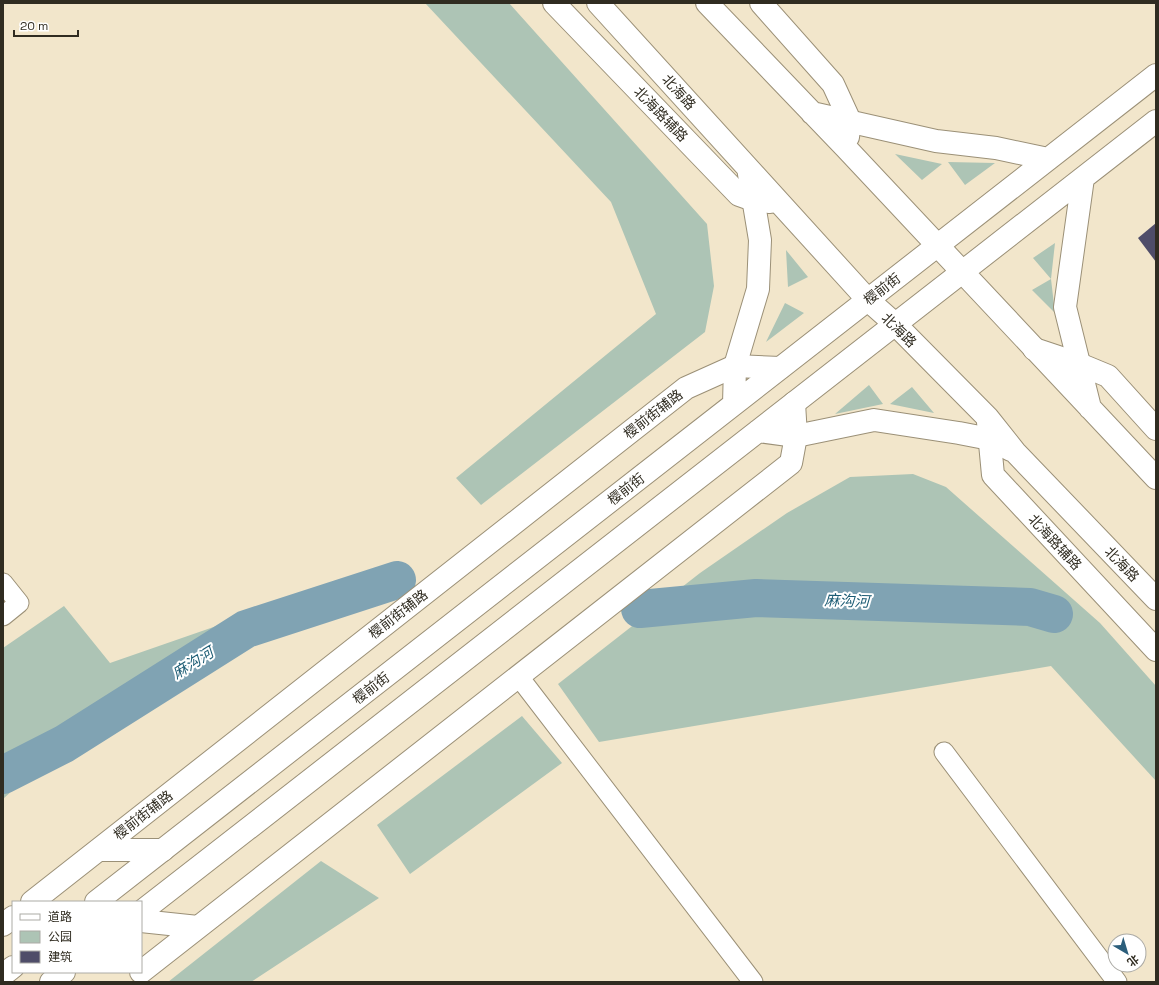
<svg xmlns="http://www.w3.org/2000/svg" width="1159" height="985" font-family="'Space Grotesk','Noto Sans SC',sans-serif">
  <style>
    .green { fill: #adc4b5 }
    .lines { fill: none; stroke-linecap: round; stroke-linejoin: round }
    .river { stroke: #80a3b3; stroke-width: 38 }
    .building { fill: #4f4d69 }
    .street-casing { stroke: #9b9077; stroke-width: 21 }
    .secondary-casing { stroke: #9b9077; stroke-width: 24 }
    .primary-casing { stroke: #9b9077; stroke-width: 24 }
    .street { stroke: #fff; stroke-width: 19 }
    .secondary { stroke: #fff; stroke-width: 22 }
    .primary { stroke: #fff; stroke-width: 22 }
    .labels { text-anchor: middle; stroke-width: 4; stroke-linejoin: round; paint-order: stroke }
    .street-label { font-size: 14px; fill: #302c21; stroke: #fff }
    .water-label { font-size: 15px; font-style: italic; fill: #1c5c74; stroke: #fff }
  </style>
  <rect width="100%" height="100%" fill="#f2e6cb"/>
  <path class="green" d="M425 3H509L707 224 714 286 705 332 481 505 456 478 656 314 611 202Z
    M895 154 942 164 922 180Z
    M948 162 995 163 965 185Z
    M1055 243 1051 279 1055 313 1032 290 1051 279 1033 258Z
    M786 250 808 277 788 287Z
    M785 303 804 313 766 342Z
    M869 385 883 404 835 414Z
    M912 387 934 413 890 404Z
    M913 474 946 487 1100 623 1156 686V781L1051 666 599 742 558 684 700 573 787 513 850 477Z
    M360 576 64 744 3 799V648L64 606 110 663Z
    M522 716 562 763 410 874 377 825Z
    M321 861 379 898 251 982H168Z"/>
  <g class="lines">
    <path class="river" d="M640 609 756 598 1030 607 1054 614
      M3 775 64 744 246 629 397 580"/>
  </g>
  <path class="building" d="M1156 223V262L1138 238Z"/>
  <g class="lines">
    <g class="street-casing">
      <path id="street" d="M3 583 19 603 3 616
        M519 677 753 982
        M944 752 1117 982"/>
    </g>
    <g class="secondary-casing">
      <path id="secondary" d="M554 3 739 195 753 200 770 202
        M761 3 833 84 850 121 848 137
        M1034 349 1079 364 1108 376 1156 429
        M988 422 993 475 1156 650
        M98 850H163
        M32 902 686 388 735 366 780 368
        M141 921 198 927
        M3 925 13 917
        M141 972 791 463 796 436 794 403"/>
    </g>
    <g class="primary-casing">
      <path id="primary" d="M598 3 868 300 895 324 988 418 1015 452 1156 599
        M707 3 846 148 1156 478
        M812 113 936 141 996 148 1048 159
        M1083 178 1065 307 1090 408
        M734 404 735 366 758 289 760 240 748 168
        M758 431 796 436 874 420 959 433 990 439 1011 450
        M96 902 1156 75
        M141 912 1156 121
        M3 975 13 967
        M51 982 64 972"/>
    </g>
    <use href="#street" class="street"/>
    <use href="#secondary" class="secondary"/>
    <use href="#primary" class="primary"/>
  </g>
  <g class="labels">
    <g class="street-label">
      <text transform="translate(679 92) rotate(48)" y="5">北海路</text>
      <text transform="translate(661 114) rotate(46)" y="5">北海路辅路</text>
      <text transform="translate(882 289) rotate(-38)" y="5">樱前街</text>
      <text transform="translate(899 330) rotate(44)" y="5">北海路</text>
      <text transform="translate(653 414) rotate(-38)" y="5">樱前街辅路</text>
      <text transform="translate(626 489) rotate(-38)" y="5">樱前街</text>
      <text transform="translate(1055 542) rotate(47)" y="5">北海路辅路</text>
      <text transform="translate(1122 564) rotate(46)" y="5">北海路</text>
      <text transform="translate(398 614) rotate(-38)" y="5">樱前街辅路</text>
      <text transform="translate(371 688) rotate(-38)" y="5">樱前街</text>
      <text transform="translate(143 815) rotate(-38)" y="5">樱前街辅路</text>
    </g>
    <g class="water-label">
      <text transform="translate(847 601) rotate(2)" y="5">麻沟河</text>
      <text transform="translate(193 663) rotate(-32)" y="5">麻沟河</text>
    </g>
  </g>
  <rect width="1159" height="985" fill="none" stroke="#302c21" stroke-width="8"/>
  <rect x="12" y="901" width="130" height="72" fill="#ffffff" stroke="#acaba6"/>
  <rect x="20" y="914" width="20" height="6" fill="#ffffff" stroke="#acaba6"/>
  <text x="48" y="921" font-size="12" fill="#302c21">道路</text>
  <rect x="20" y="931" width="20" height="12" fill="#adc4b5" stroke="#acaba6"/>
  <text x="48" y="941" font-size="12" fill="#302c21">公园</text>
  <rect x="20" y="951" width="20" height="12" fill="#4f4d69" stroke="#acaba6"/>
  <text x="48" y="961" font-size="12" fill="#302c21">建筑</text>
  <g transform="translate(1127 953) rotate(142)"><circle r="19" fill="#ffffff" stroke="#acaba6"/>
  <path d="M0-3L7 15L0 10L-7 15Z" fill="#2c5e7b"/>
  <text y="-6" font-size="11" font-weight="bold" text-anchor="middle" fill="#302c21">北</text>
  </g>
  <path d="M14 30v6h64v-6" fill="none" stroke="#302c21" stroke-width="2"/>
  <text x="20" y="30" font-size="12" fill="#302c21" stroke="#ffffff" stroke-width="3" paint-order="stroke">20 m</text>
</svg>
